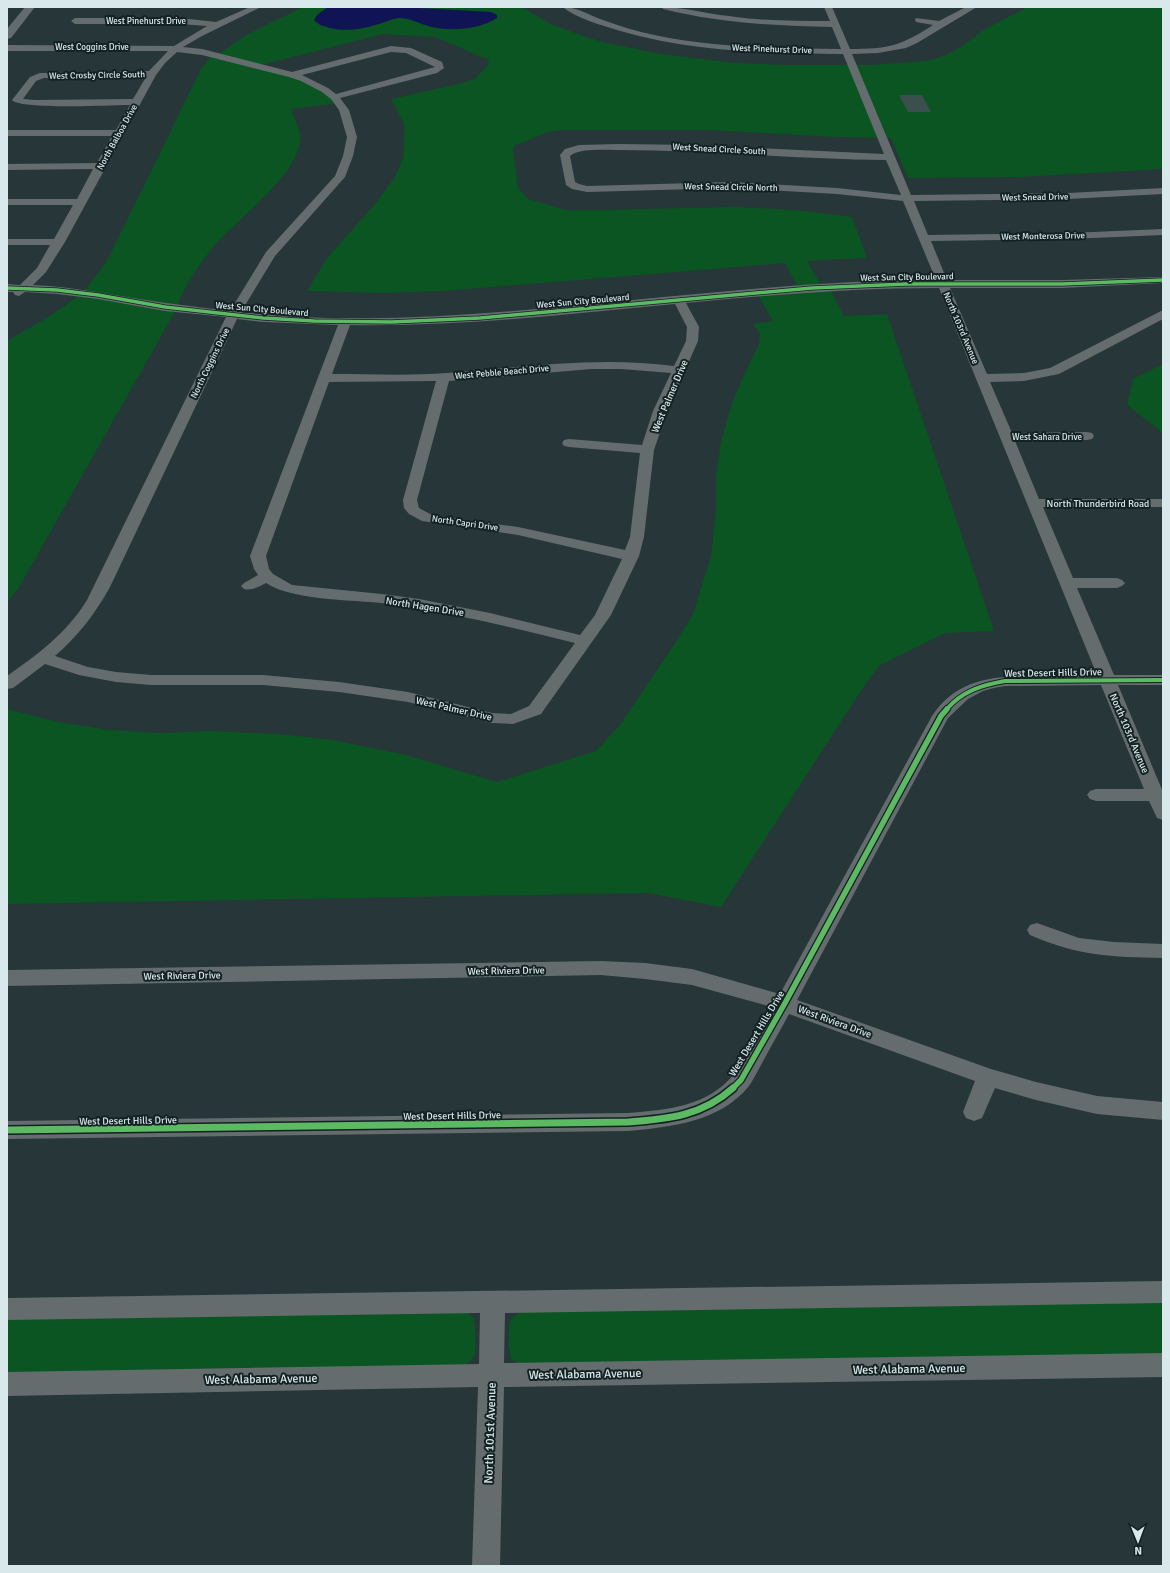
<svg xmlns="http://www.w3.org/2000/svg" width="1170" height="1573" font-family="Signika,sans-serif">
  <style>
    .green { fill: #0a5522 }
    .water { fill: #101454 }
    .building { fill: #3a4f4e }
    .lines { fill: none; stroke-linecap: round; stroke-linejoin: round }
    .minor { fill: #656c6e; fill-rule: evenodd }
    .major { fill: #626c6f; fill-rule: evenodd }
    .cycleway-far3-casing { stroke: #142123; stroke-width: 5 }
    .cycleway-far2-casing { stroke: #142123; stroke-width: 6 }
    .cycleway-far1-casing { stroke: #142123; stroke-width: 8 }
    .cycleway-casing { stroke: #142123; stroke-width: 10 }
    .cycleway-far3 { stroke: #5cba63; stroke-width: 3.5 }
    .cycleway-far2 { stroke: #5cba63; stroke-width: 4 }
    .cycleway-far1 { stroke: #5cba63; stroke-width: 5.5 }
    .cycleway { stroke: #5cba63; stroke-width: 7 }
    .labels { text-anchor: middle; stroke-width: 4; stroke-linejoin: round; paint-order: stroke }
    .far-street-label { font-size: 9px; fill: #d8e8eb; stroke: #142123 }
    .street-label { font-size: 10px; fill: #d8e8eb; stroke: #142123 }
    .near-street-label { font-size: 12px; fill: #d8e8eb; stroke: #142123 }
  </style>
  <rect width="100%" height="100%" fill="#273639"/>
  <path class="green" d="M303 7H521L553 25 578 34 602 42 661 54 736 63 786 65H872L926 61 944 56 961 47 985 29 1028 7H1163V169L1020 177 908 178 891 138 836 137 708 130H561L548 132 514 146 513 149 518 188 528 199 566 210H595L736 207 797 210 852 217 867 258 807 261 822 287H829L844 316 887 314 994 631 945 633 880 665 864 686 721 907 648 893 7 904V709L58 722 110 730 161 733 209 731 280 734 333 740 406 755 497 782 596 751 620 725 674 645 693 614 711 556 716 509V474L722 438 731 406 743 377 759 344 760 334 753 324 773 321 757 293 799 289 785 263 444 291 382 293 307 291 327 258 376 203 395 177 403 158 405 126 391 99 458 84 475 79 488 65 489 60 435 37 383 34 261 65 304 79 339 103 291 109C293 117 299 127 300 135 304 172 235 220 214 246 200 264 183 287 177 308L18 589 7 602V341L48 317 83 293 107 261 202 67 213 55H217L248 34Z
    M1163 364V433L1127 405 1133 379Z
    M1163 1300V1356L519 1365 511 1358 509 1349V1324L512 1318 522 1311Z
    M465 1311 474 1318C475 1326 477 1350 474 1356 472 1361 466 1364 462 1367L7 1375V1318Z"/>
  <path class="water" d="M328 7H400L491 12 497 15V18C478 30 450 32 428 26 418 23 410 18 399 18 391 19 386 22 379 24 363 29 346 32 330 28 324 26 318 25 314 20L317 15Z"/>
  <path class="building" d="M899 95H922L931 112H908Z"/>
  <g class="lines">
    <path class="minor" d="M250 7H261L202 36 183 47 202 49 292 72 391 46 411 48 442 62 444 68 437 73 340 98 349 110 357 137 353 156 345 177 275 256 241 312C347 324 453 317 559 307 684 296 810 280 936 280L903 201 837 194 731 188 587 192 572 189 566 185 560 155 565 149 579 145 618 144 696 145 884 154 843 54C761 53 680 52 601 25 591 22 570 14 563 7 577 7 587 14 600 19 619 26 639 32 659 36 719 48 780 48 841 49L832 27C775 26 719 23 663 9L662 7C684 7 706 14 729 16 762 21 796 21 830 21L824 7H832L850 49C888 49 901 46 933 25L916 22 915 20 916 18 939 21 966 7H977L917 43 906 48 878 53 852 54 911 195 1068 193 1163 188V194L1068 199 914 201 928 235 1069 233 1163 229V235L1069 239 931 241 947 280H1062L1163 277V283L1062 288H950L987 374 1024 373 1050 368 1163 310V319L1059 374 1024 381 990 382 1012 433 1087 432 1092 433 1094 436 1092 439 1087 440 1015 441 1039 499H1163V507H1043L1073 578H1117L1122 580 1125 583 1122 586 1117 588H1077L1114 675H1163V685H1118L1163 792V820L1157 818 1149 801H1096L1090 799 1087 795 1090 791 1096 789H1144L1101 685 1005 686 994 688 983 691 968 699 948 718 797 1000 991 1069 1036 1082 1097 1096 1163 1102V1120L1097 1114 1036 1100 995 1088 982 1118 974 1121 966 1118 963 1112 975 1081 789 1014C780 1031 770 1048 761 1065 757 1072 753 1080 749 1086 720 1122 671 1127 628 1131L7 1139V1121L628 1113C666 1110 708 1107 734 1074 738 1067 742 1059 746 1052 755 1037 763 1022 772 1007L692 985 645 979 601 975 7 986V970L601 961 645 963 692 969 780 994 932 716C958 677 996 676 1039 676 1058 676 1078 675 1097 675L939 288C854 288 770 295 686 303L699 327 698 341 667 411 654 450 644 537 639 556 611 615 541 714 513 724 492 723 408 702 339 692 263 685H151L116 682 79 675 45 664 13 688 7 689V676C37 655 67 633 87 600L226 317 165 311 98 299 57 294 25 292 19 296 15 295 13 292H7V284L20 285 37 268 50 245H7V239H54L73 205H7V199H77L93 169 7 170V164L97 163 112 136H7V130H116L130 105C111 105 21 110 12 100L30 77 40 73 149 71 168 51H7V45L174 46 207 26 180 24H75L71 21 75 18H180L216 22ZM177 52 202 55 289 77 301 81 322 92 331 99 339 110 347 137 343 156 335 176 266 252 230 311C208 308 187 306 166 303 121 297 78 287 33 285L46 272 65 242 156 75 165 63ZM391 52 406 53 435 67 336 94 328 88 302 75ZM146 77 133 99 35 100 23 99 36 81 44 78ZM618 150C708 150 797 159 886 160L901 195 837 188 731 182 587 186 579 184 575 182 570 156C578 148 607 150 618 150ZM675 304 687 327 686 341 674 366C598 356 524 367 447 373 409 376 370 374 332 374L350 325C459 327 567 314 675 304ZM237 319 263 322 338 325 250 556 254 569 258 575 244 583 241 586 244 589C252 591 258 587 266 583 294 602 361 599 396 605 456 614 516 628 575 643L529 706 511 714 492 713 408 692 339 682 263 675H151L116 672 88 667 55 656C78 636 95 614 110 587ZM592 369H621L671 373 653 411 642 445 569 439 564 440 562 443 564 446 569 447 640 453 630 537 625 550 518 527 432 515 419 508 417 500 449 381ZM436 381 403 500 404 508 409 514 422 521 518 535 622 559 595 615 580 635 490 613 419 599 382 594 292 585 273 574 269 569 266 556 329 382Z
      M1037 923 1079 938 1114 942 1163 944V958C1111 957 1078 956 1030 935L1027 930 1030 925Z
      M1163 1281V1303L505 1313 504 1363 1163 1353V1377L504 1387 500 1566H472L478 1387 7 1396V1372L479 1364 480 1313 7 1320V1298Z"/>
    <path class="major" d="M25 7H35L11 38 7 39V29Z"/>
    <g class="cycleway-far3-casing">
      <path id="cycleway-far3" d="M7 288 57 290 98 295 165 307 263 318 314 321 391 322 480 318 812 288 906 284H1062L1163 280"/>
    </g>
    <g class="cycleway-far2-casing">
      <path id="cycleway-far2" d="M946 710C962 691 982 685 1005 681L1163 680"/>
    </g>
    <g class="cycleway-far1-casing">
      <path id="cycleway-far1" d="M732 1089 741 1080 785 1003 941 716 947 709"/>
    </g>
    <g class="cycleway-casing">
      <path id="cycleway" d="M7 1130 628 1122C668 1119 702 1116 733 1088"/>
    </g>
    <use href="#cycleway-far3" class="cycleway-far3"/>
    <use href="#cycleway-far2" class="cycleway-far2"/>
    <use href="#cycleway-far1" class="cycleway-far1"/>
    <use href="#cycleway" class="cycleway"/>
  </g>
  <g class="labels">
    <g class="far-street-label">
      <text x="146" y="24">West Pinehurst Drive</text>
      <text x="92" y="50">West Coggins Drive</text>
      <text transform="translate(772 49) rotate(2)" y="3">West Pinehurst Drive</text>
      <text transform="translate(97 75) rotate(-1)" y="3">West Crosby Circle South</text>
      <text transform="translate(117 137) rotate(-61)" y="3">North Balboa Drive</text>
      <text transform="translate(719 149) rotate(3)" y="3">West Snead Circle South</text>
      <text transform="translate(731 187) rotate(1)" y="3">West Snead Circle North</text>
      <text transform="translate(1035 197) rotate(-1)" y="3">West Snead Drive</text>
      <text transform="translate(1043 236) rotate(-1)" y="3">West Monterosa Drive</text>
      <text transform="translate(907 277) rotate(-1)" y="3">West Sun City Boulevard</text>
      <text transform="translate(583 301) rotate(-5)" y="3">West Sun City Boulevard</text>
      <text transform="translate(262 309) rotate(5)" y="3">West Sun City Boulevard</text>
      <text transform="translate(961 328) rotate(67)" y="3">North 103rd Avenue</text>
      <text transform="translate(210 363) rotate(-64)" y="3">North Coggins Drive</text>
      <text transform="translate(502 372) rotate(-5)" y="3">West Pebble Beach Drive</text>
      <text x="1047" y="440">West Sahara Drive</text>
      <text transform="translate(465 523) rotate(8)" y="3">North Capri Drive</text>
    </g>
    <g class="street-label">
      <text transform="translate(669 396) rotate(-67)" y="4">West Palmer Drive</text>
      <text x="1098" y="507">North Thunderbird Road</text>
      <text transform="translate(425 606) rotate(9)" y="4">North Hagen Drive</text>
      <text transform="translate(1053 672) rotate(-1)" y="4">West Desert Hills Drive</text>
      <text transform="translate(454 708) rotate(13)" y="4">West Palmer Drive</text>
      <text transform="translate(1130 733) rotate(67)" y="4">North 103rd Avenue</text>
      <text transform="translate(506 970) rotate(-1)" y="4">West Riviera Drive</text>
      <text transform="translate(182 975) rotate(-1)" y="4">West Riviera Drive</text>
      <text transform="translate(835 1021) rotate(20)" y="4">West Riviera Drive</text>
      <text transform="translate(756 1033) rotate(-59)" y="4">West Desert Hills Drive</text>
      <text transform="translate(452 1115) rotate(-1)" y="4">West Desert Hills Drive</text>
      <text transform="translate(128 1120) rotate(-1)" y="4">West Desert Hills Drive</text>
    </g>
    <g class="near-street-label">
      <text transform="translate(909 1369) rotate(-1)" y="4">West Alabama Avenue</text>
      <text transform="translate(585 1374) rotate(-1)" y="4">West Alabama Avenue</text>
      <text transform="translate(261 1379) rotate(-1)" y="4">West Alabama Avenue</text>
      <text transform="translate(490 1433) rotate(-88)" y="4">North 101st Avenue</text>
    </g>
  </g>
  <rect width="1170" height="1573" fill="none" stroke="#d8e8eb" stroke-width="16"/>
  <g transform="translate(1138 1541) rotate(179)" stroke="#142123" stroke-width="3" paint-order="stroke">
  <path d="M0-3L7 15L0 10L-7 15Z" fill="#d8e8eb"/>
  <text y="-6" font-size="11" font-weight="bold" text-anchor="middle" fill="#d8e8eb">N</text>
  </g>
</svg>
